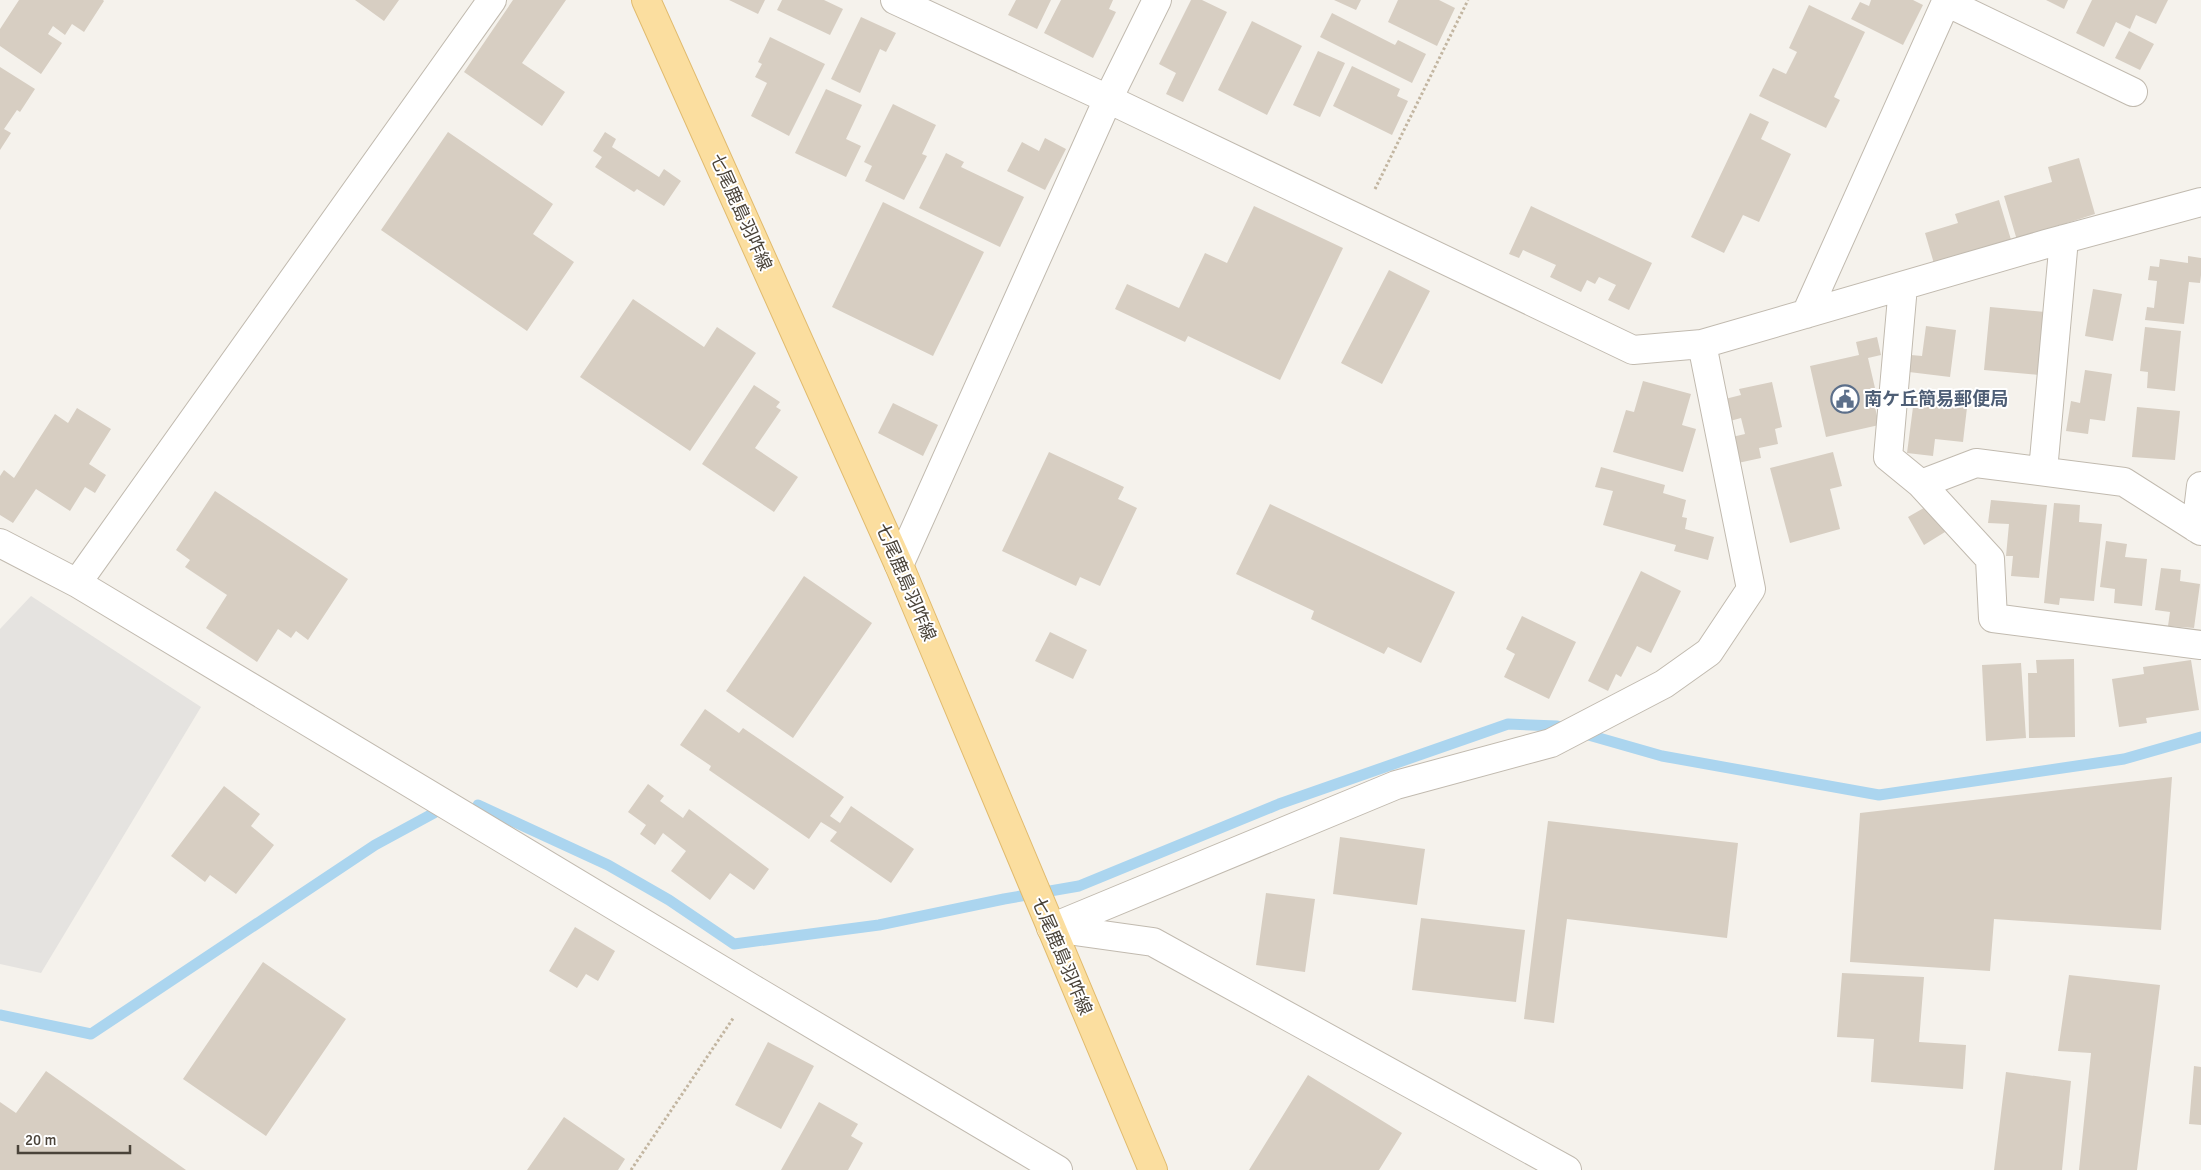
<svg xmlns="http://www.w3.org/2000/svg" width="2201" height="1170" font-family="Signika,'Noto Sans JP',sans-serif">
  <style>
    .parking { fill: #e5e3e0 }
    .lines { fill: none; stroke-linecap: round; stroke-linejoin: round }
    .stream { stroke: #abd5ef; stroke-width: 11 }
    .building { fill: #d7cec2 }
    .minor-casing { stroke: #c1baaf; stroke-width: 30 }
    .major-casing { stroke: #e1bb6e; stroke-width: 30 }
    .path { stroke: #c2b5a0; stroke-width: 3; stroke-dasharray: 2.5 2.5; stroke-linecap: butt }
    .minor { stroke: #fff; stroke-width: 28 }
    .major { stroke: #fbde9f; stroke-width: 28 }
    .labels { text-anchor: middle; stroke-width: 4; stroke-linejoin: round; paint-order: stroke }
    .street-label { font-size: 18px; fill: #4a4339; stroke: #fff }
    .service-label { font-size: 18px; font-weight: bold; fill: #4e5e75; stroke: #fff; text-anchor: start }
  </style>
  <rect width="100%" height="100%" fill="#f5f2ec"/>
  <path class="parking" d="M31 596 201 707 41 973 0 964V629Z"/>
  <g class="lines">
    <path class="stream" d="M478 805 608 865 669 900 734 944 879 925 1004 899 1079 886 1279 804 1508 724 1557 726 1662 756 1879 795 2124 759 2201 737
      M0 1015 91 1034 375 845 434 813"/>
  </g>
  <path class="building" d="M19 0H103L104 1 84 32 72 24 65 35 53 26 48 34 62 43 41 74 0 46V29Z
    M355 0H399L384 21Z
    M513 0H566L522 63 565 92 542 126 464 72Z
    M729 0H765L758 14Z
    M782 0H824L843 9 830 35 777 10Z
    M1016 0H1051L1037 29 1008 15Z
    M1061 0H1113L1109 9 1116 12 1093 58 1044 33Z
    M1191 0H1202L1227 12 1183 102 1166 94 1176 73 1159 64Z
    M1334 0H1361L1356 10Z
    M1398 0H1439L1455 8 1437 46 1388 22Z
    M1871 0H1913L1923 5 1903 45 1851 19 1860 2 1869 6Z
    M2046 0H2068L2064 9Z
    M2092 0H2168L2156 24 2136 15 2130 29 2116 22 2104 47 2076 33Z
    M1809 5 1865 32 1834 97 1840 100 1826 128 1759 96 1773 68 1786 74 1797 52 1789 48Z
    M1332 13 1395 45 1398 40 1426 54 1412 83 1320 37Z
    M861 17 896 33 886 52 880 49 860 93 831 79Z
    M1252 21 1302 46 1267 115 1218 90Z
    M2129 31 2154 44 2140 70 2115 58Z
    M770 37 825 64 789 136 751 116 767 83 755 77 762 64 758 62Z
    M1318 51 1345 63 1320 117 1293 105Z
    M1352 66 1400 89 1397 96 1408 101 1392 135 1333 106Z
    M0 67 35 89 20 112 17 110 4 129 11 133 0 150Z
    M826 89 862 105 846 139 861 146 846 177 795 153Z
    M893 104 936 125 922 154 927 156 904 200 865 181 872 166 864 162Z
    M1750 113 1769 122 1761 139 1791 154 1759 222 1743 215 1724 253 1691 237Z
    M448 132 553 204 533 234 574 262 527 331 381 230Z
    M605 132 616 139 612 147 659 177 664 169 681 181 664 206 637 189 634 192 595 167 602 157 593 151Z
    M1045 138 1066 149 1045 190 1007 171 1022 142 1039 151Z
    M946 153 964 162 961 167 1024 197 1000 247 919 208Z
    M2079 158 2095 214 2067 223 2070 232 2019 247 2004 196 2052 182 2048 167Z
    M1999 200 2012 243 1935 267 1925 233 1958 223 1955 214Z
    M883 202 984 252 933 356 832 307Z
    M1254 206 1343 248 1280 380 1188 336 1185 342 1115 309 1127 284 1179 308 1205 253 1227 263Z
    M1531 206 1652 263 1629 310 1608 300 1616 285 1599 277 1595 284 1587 280 1581 292 1550 277 1556 265 1523 250 1519 258 1509 254Z
    M2188 256 2201 258V275L2200 283 2189 282 2184 324 2145 320 2147 307 2154 308 2157 281 2148 280 2150 266 2159 267 2160 259 2188 263Z
    M1389 270 1430 291 1382 384 1341 363Z
    M2093 289 2122 294 2113 341 2085 336Z
    M633 299 704 347 717 327 756 353 690 451 580 377Z
    M1990 307 2045 312 2039 375 1984 370Z
    M1926 326 1956 330 1950 377 1909 372 1911 355 1922 356Z
    M2145 327 2181 331 2175 391 2147 388 2148 372 2140 371Z
    M1877 337 1881 355 1868 358 1875 388 1871 389 1879 425 1826 437 1810 366 1859 355 1856 342Z
    M2085 370 2112 374 2105 421 2090 419 2088 434 2066 431 2071 401 2080 403Z
    M1643 381 1691 394 1682 425 1696 429 1683 472 1613 452 1626 410 1634 412Z
    M1772 382 1782 427 1775 429 1778 444 1759 448 1761 458 1738 463 1732 437 1745 434 1741 418 1730 421 1725 399 1741 395 1739 389Z
    M754 385 780 402 776 407 781 410 755 448 798 477 774 512 702 464Z
    M1915 392 1968 399 1963 442 1935 439 1933 456 1907 453Z
    M893 403 938 425 923 456 878 433Z
    M2137 407 2180 411 2175 460 2132 457Z
    M77 408 111 429 89 464 106 475 95 493 85 487 70 511 36 489 13 523 0 515V476L4 470 14 478 55 414 68 423Z
    M1049 452 1124 487 1118 499 1137 508 1100 586 1080 577 1076 586 1002 551Z
    M1833 452 1842 486 1830 489 1840 529 1790 543 1770 468Z
    M1601 467 1665 485 1663 493 1686 500 1682 517 1687 518 1685 529 1714 537 1708 560 1674 551 1676 545 1603 525 1613 491 1595 487Z
    M215 491 348 579 308 640 296 631 291 638 278 629 257 662 206 628 227 595 185 567 190 560 176 550Z
    M1991 500 2047 505 2039 578 2011 576 2013 556H2006L2009 524 1988 523Z
    M2054 503 2080 505 2079 522 2102 524 2094 601 2060 598 2059 605 2044 603Z
    M1270 504 1455 592 1421 663 1388 647 1384 654 1311 619 1314 611 1236 574Z
    M1929 505 1945 532 1924 545 1908 517Z
    M2106 541 2127 544 2125 557 2147 559 2142 606 2114 603 2115 589 2100 587Z
    M2161 568 2181 570 2180 581 2200 584 2194 628 2168 626 2170 612 2155 610Z
    M1641 571 1681 591 1651 653 1637 646 1621 677 1616 674 1608 691 1588 681Z
    M804 576 872 623 793 738 726 691Z
    M1522 616 1576 642 1549 699 1504 677 1515 654 1506 649Z
    M1050 632 1087 650 1073 679 1035 661Z
    M2074 659 2075 737 2029 738 2028 673H2037L2036 660Z
    M2191 660 2199 710 2146 718 2147 723 2119 727 2112 679 2144 674 2143 667Z
    M2021 663 2026 738 1986 741 1982 665Z
    M705 709 739 733 743 728 844 797 830 816 840 823 851 806 914 849 891 883 830 841 837 832 821 822 809 839 709 770 711 766 680 745Z
    M2172 777 2161 930 1994 919 1990 971 1850 962 1860 813Z
    M648 784 664 796 660 801 683 818 689 809 769 869 754 890 730 873 710 900 671 871 686 851 663 833 655 845 640 834 646 825 628 812Z
    M224 786 260 814 251 826 274 845 236 894 210 875 205 882 171 856Z
    M1548 821 1738 843 1727 938 1567 919 1554 1023 1524 1019Z
    M1340 837 1425 849 1417 905 1333 894Z
    M1266 893 1315 899 1305 972 1256 965Z
    M1421 918 1525 930 1516 1002 1412 990Z
    M575 927 615 951 598 981 586 974 577 988 549 971Z
    M263 962 346 1019 266 1136 183 1079Z
    M1842 973 1924 977 1919 1042 1966 1045 1963 1089 1871 1082 1874 1039 1837 1037Z
    M2069 975 2160 985 2137 1170H2079L2091 1053 2058 1051Z
    M768 1042 814 1066 781 1129 735 1105Z
    M2194 1066 2201 1067V1125L2189 1124Z
    M46 1071 186 1170H0V1102L16 1113Z
    M2006 1072 2071 1081 2062 1170H1994Z
    M1308 1075 1402 1133 1379 1170H1249Z
    M819 1102 858 1124 851 1136 863 1143 848 1170H781Z
    M564 1117 625 1159 618 1170H527Z"/>
  <g class="lines">
    <g class="minor-casing">
      <path id="minor" d="M895 0 1108 99 1633 350 1702 344 2046 244 2201 202
        M1903 286 1888 457 1921 484 1976 463 2124 482 2201 531
        M1806 314 1946 2 2133 92
        M2043 471 2064 239
        M1921 484 1990 559 1993 618 2201 645
        M2196 528 2201 486
        M0 543 77 583 753 989 1058 1170
        M899 565 1108 99 1157 0
        M77 583 492 0
        M1051 928 1396 785 1551 743 1664 684 1709 652 1751 589 1702 344
        M1053 928 1153 942 1567 1170"/>
    </g>
    <g class="major-casing">
      <path id="major" d="M646 0 899 565 1153 1170"/>
    </g>
    <path class="path" d="M1375 189 1468 0
      M631 1170 734 1017"/>
    <use href="#minor" class="minor"/>
    <use href="#major" class="major"/>
  </g>
  <defs>
    <g id="civic-ring" transform="scale(1.4375)"><circle r="9.5" fill="#fff" stroke="#5c6f8a" stroke-width="1.5"/><path d="M-.6-6.5H3V-4.5H.6V-3L4-1V1h2V6H-6V1h2V-1L-.6-3ZM-1.2 2.5V6h2.4V2.5Z" fill="#5c6f8a"/></g>
  </defs>
  <g fill-rule="evenodd">
    <use href="#civic-ring" x="1845" y="399"/>
  </g>
  <g class="labels">
    <g class="street-label">
      <text transform="translate(741 212) rotate(66)" y="6">七尾鹿島羽咋線</text>
      <text transform="translate(906 582) rotate(67)" y="6">七尾鹿島羽咋線</text>
      <text transform="translate(1062 956) rotate(67)" y="6">七尾鹿島羽咋線</text>
    </g>
    <g class="service-label">
      <text x="1864" y="405">南ケ丘簡易郵便局</text>
    </g>
  </g>
  <path d="M18 1145v8h112v-8" fill="none" stroke="#4a4339" stroke-width="2.5"/>
  <text x="25" y="1145" font-size="15" fill="#4a4339" stroke="#ffffff" stroke-width="4" paint-order="stroke">20 m</text>
</svg>
